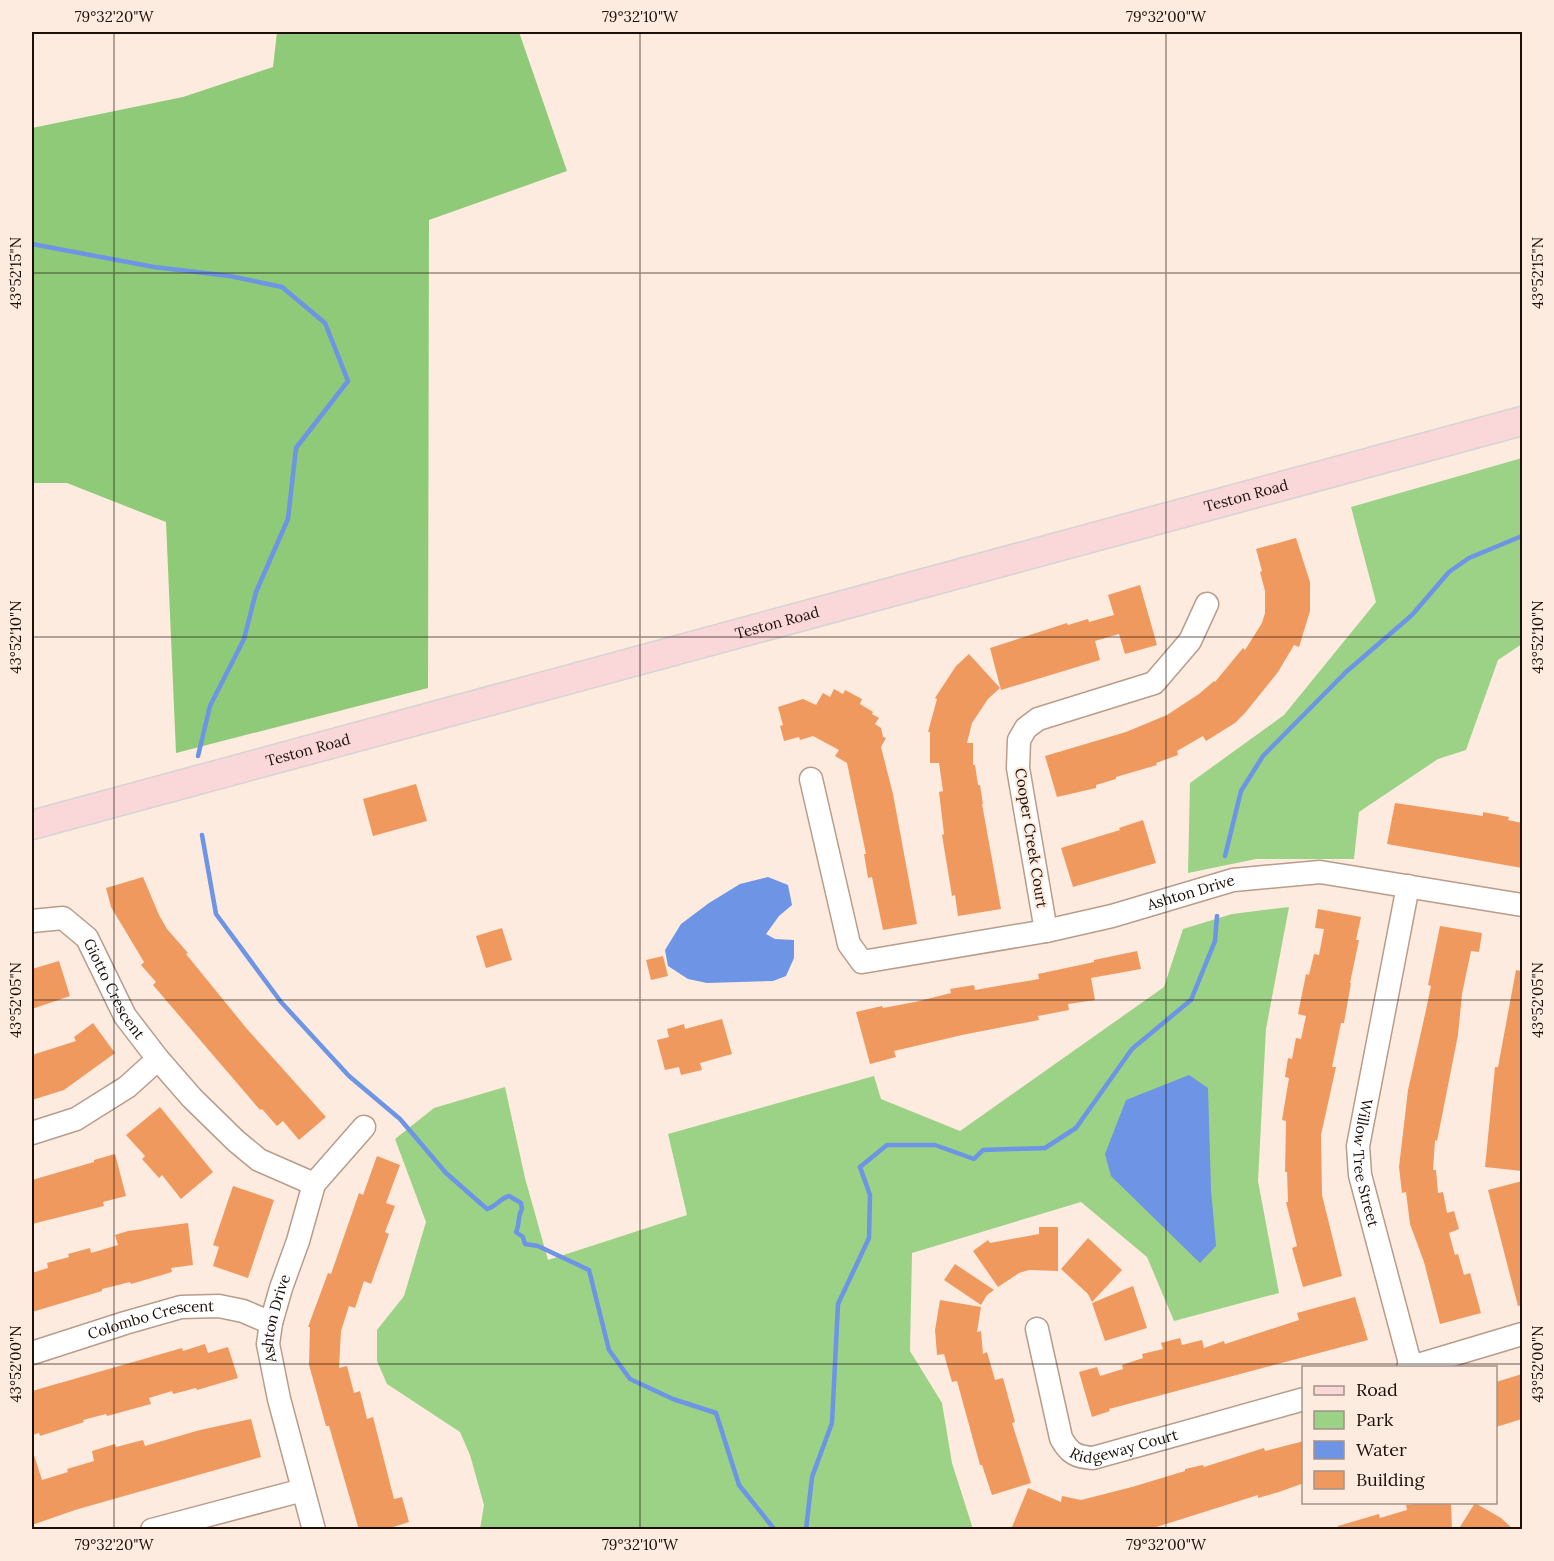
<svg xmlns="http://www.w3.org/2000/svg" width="1554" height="1561" font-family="Lora,serif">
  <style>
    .green { fill: #9bd286 }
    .forest { fill: #8eca77 }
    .water { fill: #6d94e5 }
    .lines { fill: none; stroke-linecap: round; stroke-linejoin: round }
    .stream { stroke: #6d94e5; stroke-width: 4.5 }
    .building { fill: #f0995e }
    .minor-casing { stroke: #b99c8a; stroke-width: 25 }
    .major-casing { stroke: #d6d4d3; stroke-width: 31 }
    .minor { stroke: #fff; stroke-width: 22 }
    .major { stroke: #fad7d9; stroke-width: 28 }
    .ticks { fill: none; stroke: #1a1009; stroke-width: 1.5; stroke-opacity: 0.45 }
    .labels { text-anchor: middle; stroke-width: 4.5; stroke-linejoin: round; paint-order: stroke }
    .street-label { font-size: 15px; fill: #1a1009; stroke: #feebdf }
    .neatline { fill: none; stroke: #1a1009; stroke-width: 2 }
    .ticks-label { font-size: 15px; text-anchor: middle; fill: #1a1009 }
  </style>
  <rect width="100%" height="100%" fill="#feebdf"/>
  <path class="green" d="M1522 458V644L1498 660 1466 750 1438 759 1359 812 1354 859H1256L1188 873 1190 783 1284 715 1376 602 1351 507Z
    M1289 907 1266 1029 1258 1181 1279 1293 1174 1321 1147 1257 1081 1202 912 1253 910 1351 942 1403 952 1463 973 1529H480L484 1505 470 1455 460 1432 387 1384 377 1361V1330L404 1296 426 1222 395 1139 434 1108 505 1087 525 1178 548 1260 687 1215 668 1134 874 1076 881 1099 960 1131 1164 987 1183 929 1232 914Z"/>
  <path class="forest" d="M277 32H519L567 171 429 220 428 688 176 753 166 522 67 483H32V128L183 97 273 67Z"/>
  <path class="water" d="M768 877 788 885 792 905 779 916 766 934 775 939 794 940V958L786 976 773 981 707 983 688 979 668 966 665 950 681 924 709 903 740 884Z
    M1189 1075 1208 1088 1211 1190 1216 1246 1200 1263 1111 1176 1105 1154 1126 1100Z"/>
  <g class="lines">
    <path class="stream" d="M32 244 154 267 230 276 282 287 325 323 348 381 296 448 288 519 256 592 244 639 210 706 198 756
      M202 835 216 914 281 1002 349 1076 400 1119 446 1173 487 1209C496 1207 499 1199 509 1196L521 1203 522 1209C517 1217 520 1225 516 1232L523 1237 525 1244 538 1246 589 1270 609 1350 630 1379 673 1399 716 1413 739 1485 775 1530
      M1225 856 1241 791 1263 756 1346 672 1412 615 1449 572 1469 558 1522 536
      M806 1530 812 1477 832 1423 838 1304 869 1238 870 1195 860 1167 887 1145H935L974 1159 983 1150 1045 1148 1076 1128 1132 1049 1191 1000 1215 941 1217 916"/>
  </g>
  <path class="building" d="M1296 538 1310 582V611L1299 647 1294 645 1278 672 1245 713 1235 723 1206 741 1203 736 1177 751 1178 755 1156 763 1157 765 1116 777V779L1096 785V788L1057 797 1045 756 1126 732 1167 715 1199 694 1214 681 1215 682 1243 648 1245 650 1262 623 1265 613V591L1260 572 1262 571 1256 549Z
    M1140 585 1157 645 1125 654 1119 634 1095 641 1100 660 1001 690 990 648 1067 623 1068 625 1088 619 1089 622 1114 615 1108 595Z
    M969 654 1000 688 988 699 972 723 967 743H973V765H975L978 785H980L983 804H982L1001 909 958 916 955 895 952 896 942 835 944 834 939 792 943 791 939 763H930V732H928L937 699 935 698 956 666Z
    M834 689 843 694 845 690 862 699 860 704 873 712 872 714 879 718 875 724 881 728 883 737 886 738 881 747 893 794 917 924 883 930 872 877 868 878 864 854H866L847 763 835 756 839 750 813 736 800 740 799 737 784 741 780 726 783 725 778 707 803 699 816 705 823 693 830 697Z
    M416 784 427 821 373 836 363 799Z
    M1395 803 1483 816V812L1509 817 1508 820 1522 823V868L1387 844Z
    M1143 820 1156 863 1073 887 1061 848 1120 830 1119 828Z
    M143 877 159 915 167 929 188 953 186 954 247 1029 326 1117 299 1140 283 1121 277 1126 262 1109 260 1110 153 985 156 982 141 965 144 962 111 907 106 888Z
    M1318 909 1361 917 1356 940H1359L1350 983H1351L1344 1023H1341L1332 1067H1336L1321 1135 1322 1195 1342 1276 1303 1287 1292 1248 1297 1246 1286 1202H1288L1287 1172H1285L1286 1121 1282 1120 1289 1078 1285 1077 1288 1058 1292 1059 1296 1038 1301 1039 1306 1016 1298 1014 1306 974 1309 975 1314 954 1319 955 1324 929 1315 928Z
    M1440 926 1482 933 1479 952 1471 951 1462 994 1458 1035 1437 1141 1435 1140 1433 1170H1436L1438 1193 1443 1192 1447 1213 1454 1211 1459 1229 1449 1233 1455 1255 1458 1254 1464 1275 1470 1273 1481 1313 1440 1324 1424 1262 1410 1224 1406 1192 1402 1193 1399 1167 1408 1090 1426 1010 1431 986 1428 985Z
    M502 928 512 960 486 968 476 936Z
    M1137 951 1141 969 1091 978 1095 1000 1068 1004 1069 1010 1038 1016 1039 1020 962 1035 894 1051 896 1057 870 1064 856 1012 882 1006 883 1008 915 1002 951 993 950 989 974 985 975 990 1039 979 1038 974 1094 962V960Z
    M663 956 668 976 651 980 646 960Z
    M59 961 70 996 32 1009V969Z
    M1516 970 1522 971V1171L1485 1167 1495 1067H1498Z
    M722 1019 732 1054 700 1063 702 1070 681 1075 679 1067 665 1070 657 1040 669 1037 667 1029 684 1024 685 1029Z
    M93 1023 115 1053 64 1090 32 1100V1055L76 1041 74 1037Z
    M160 1107 213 1172 181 1199 162 1175 159 1178 142 1159 145 1156 126 1135Z
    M115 1154 126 1196 103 1202 104 1206 32 1224V1180L94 1162V1160Z
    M377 1156 400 1165 386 1203 395 1206 385 1232 389 1234 371 1284 364 1281 355 1308 349 1306 341 1331 339 1368 347 1366 354 1393 360 1391 367 1419 373 1417 394 1499 402 1497 409 1522 384 1530H359L329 1426H326L309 1365 310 1327H308L328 1273 331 1274 359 1193 363 1195Z
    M1522 1181V1305L1518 1306 1488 1190Z
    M233 1186 274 1200 248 1278 213 1266 219 1247 213 1245Z
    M188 1223 193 1265 171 1268 172 1272 131 1284 130 1282 102 1289V1291L32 1312V1273L48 1268 47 1263 69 1257 68 1254 90 1248 91 1253 118 1245 115 1235 128 1231Z
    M1039 1227H1058V1271L1029 1270 1019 1273 998 1287 973 1251 988 1240 990 1243 1039 1234Z
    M1088 1238 1122 1270 1092 1302 1088 1294 1061 1269Z
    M955 1264 994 1290 987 1295 981 1305 944 1280Z
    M1133 1286 1147 1328 1105 1341 1092 1303Z
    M1355 1297 1368 1340 1109 1409 1110 1411 1092 1417 1079 1372 1097 1367 1100 1376 1123 1369 1122 1365 1143 1358 1142 1354 1163 1349 1161 1343 1180 1338 1182 1345 1202 1340 1204 1348 1224 1341 1225 1344 1299 1320 1297 1313Z
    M940 1300 981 1307 977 1332 981 1331 983 1354 987 1352 995 1380 1003 1378 1015 1422 1012 1423 1031 1483 992 1495 982 1465H980L957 1381 952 1382 944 1354 937 1355 935 1330Z
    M205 1344 208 1353 228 1347 238 1378 197 1390 196 1388 173 1394 172 1391 149 1398 151 1404 107 1416 106 1414 83 1420 84 1422 40 1436 39 1433 32 1435V1391L182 1348 183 1351Z
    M1522 1374V1419L1496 1427V1382Z
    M251 1419 261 1457 75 1510 32 1525V1456L34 1455 42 1480 68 1472 67 1469 94 1461 92 1451 115 1444 116 1447 143 1440 145 1446 200 1430Z
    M1304 1441V1483L1279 1492 1258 1498V1495L1147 1530H1019L1012 1527 1028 1488 1061 1502 1062 1496 1081 1500 1132 1487 1185 1471V1469L1203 1465 1204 1467 1264 1448 1265 1451Z
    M1423 1503H1451L1452 1530H1338V1526L1379 1514 1380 1518 1407 1510 1406 1505Z
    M1475 1503 1501 1518 1514 1530H1458Z"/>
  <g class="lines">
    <g class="minor-casing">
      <g id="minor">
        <path id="s1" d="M811 779 849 944 862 962 1046 931 1112 916 1233 880 1320 872 1522 905"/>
        <path id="s2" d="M1408 886 1358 1146 1360 1175 1411 1367"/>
        <path id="s3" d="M32 921 63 918 87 938 125 1016 158 1059 127 1087 76 1119 32 1133"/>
        <path d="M1046 931 1018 768 1019 740 1026 728 1038 719 1154 683 1190 641 1207 604"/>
        <path d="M158 1059 192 1098 236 1141 259 1160 314 1184"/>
        <path id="s4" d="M1037 1329 1061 1438C1069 1453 1076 1457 1093 1458L1304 1399"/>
        <path id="s5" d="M32 1353 125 1323 181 1307 219 1306 243 1311 271 1323"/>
        <path d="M1408 1368 1522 1334"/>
        <path d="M152 1530 303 1490"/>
        <path id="s6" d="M314 1530 279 1399 268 1344 271 1323 281 1288 298 1241 314 1184 364 1127"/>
      </g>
    </g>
    <g class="major-casing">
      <g id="major">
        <path id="s7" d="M32 825 1522 421"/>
      </g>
    </g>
    <use href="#minor" class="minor"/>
    <use href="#major" class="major"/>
  </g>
  <path class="ticks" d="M114 32V1530M640 32V1530M1166 32V1530M32 273H1522M32 637H1522M32 1000H1522M32 1364H1522"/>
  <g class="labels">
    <g class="street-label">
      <text dy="5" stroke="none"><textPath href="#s7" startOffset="1258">Teston Road</textPath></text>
      <text dy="5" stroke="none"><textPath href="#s7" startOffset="772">Teston Road</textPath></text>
      <text dy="5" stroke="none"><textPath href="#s7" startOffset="286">Teston Road</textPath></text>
      <text transform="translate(1031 838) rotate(81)" y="5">Cooper Creek Court</text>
      <text dy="5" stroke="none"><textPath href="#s1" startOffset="528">Ashton Drive</textPath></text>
      <text dy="5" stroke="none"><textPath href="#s3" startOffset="120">Giotto Crescent</textPath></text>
      <text dy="5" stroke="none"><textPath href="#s2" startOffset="282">Willow Tree Street</textPath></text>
      <text dy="5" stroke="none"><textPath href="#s6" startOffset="218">Ashton Drive</textPath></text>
      <text dy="5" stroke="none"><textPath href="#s5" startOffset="124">Colombo Crescent</textPath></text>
      <text dy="5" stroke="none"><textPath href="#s4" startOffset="184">Ridgeway Court</textPath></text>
    </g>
  </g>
  <rect width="1554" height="1561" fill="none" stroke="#feebdf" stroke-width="66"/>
  <rect x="1302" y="1366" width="195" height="138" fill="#feebdf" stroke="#a39389" stroke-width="1.5"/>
  <rect x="1314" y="1386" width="30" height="9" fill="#fad7d9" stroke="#a39389" stroke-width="1.5"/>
  <text x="1356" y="1396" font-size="18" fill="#1a1009">Road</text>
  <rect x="1314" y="1411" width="30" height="18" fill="#9bd286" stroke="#a39389" stroke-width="1.5"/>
  <text x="1356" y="1426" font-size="18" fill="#1a1009">Park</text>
  <rect x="1314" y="1441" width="30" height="18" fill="#6d94e5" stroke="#a39389" stroke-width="1.5"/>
  <text x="1356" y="1456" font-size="18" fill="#1a1009">Water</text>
  <rect x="1314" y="1471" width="30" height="18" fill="#f0995e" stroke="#a39389" stroke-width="1.5"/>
  <text x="1356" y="1486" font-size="18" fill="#1a1009">Building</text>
  <rect x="33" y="33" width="1488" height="1495" class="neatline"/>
  <g class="ticks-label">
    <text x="114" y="22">79°32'20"W</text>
    <text x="640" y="22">79°32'10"W</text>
    <text x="1166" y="22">79°32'00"W</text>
    <text transform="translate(16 273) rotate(-90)" y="5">43°52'15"N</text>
    <text transform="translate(1538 273) rotate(-90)" y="5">43°52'15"N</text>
    <text transform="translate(16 637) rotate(-90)" y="5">43°52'10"N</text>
    <text transform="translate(1538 637) rotate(-90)" y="5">43°52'10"N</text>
    <text transform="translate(16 1000) rotate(-90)" y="5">43°52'05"N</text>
    <text transform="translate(1538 1000) rotate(-90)" y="5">43°52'05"N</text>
    <text transform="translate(16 1364) rotate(-90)" y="5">43°52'00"N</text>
    <text transform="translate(1538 1364) rotate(-90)" y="5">43°52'00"N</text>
    <text x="114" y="1550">79°32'20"W</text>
    <text x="640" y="1550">79°32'10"W</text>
    <text x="1166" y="1550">79°32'00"W</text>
  </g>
</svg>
